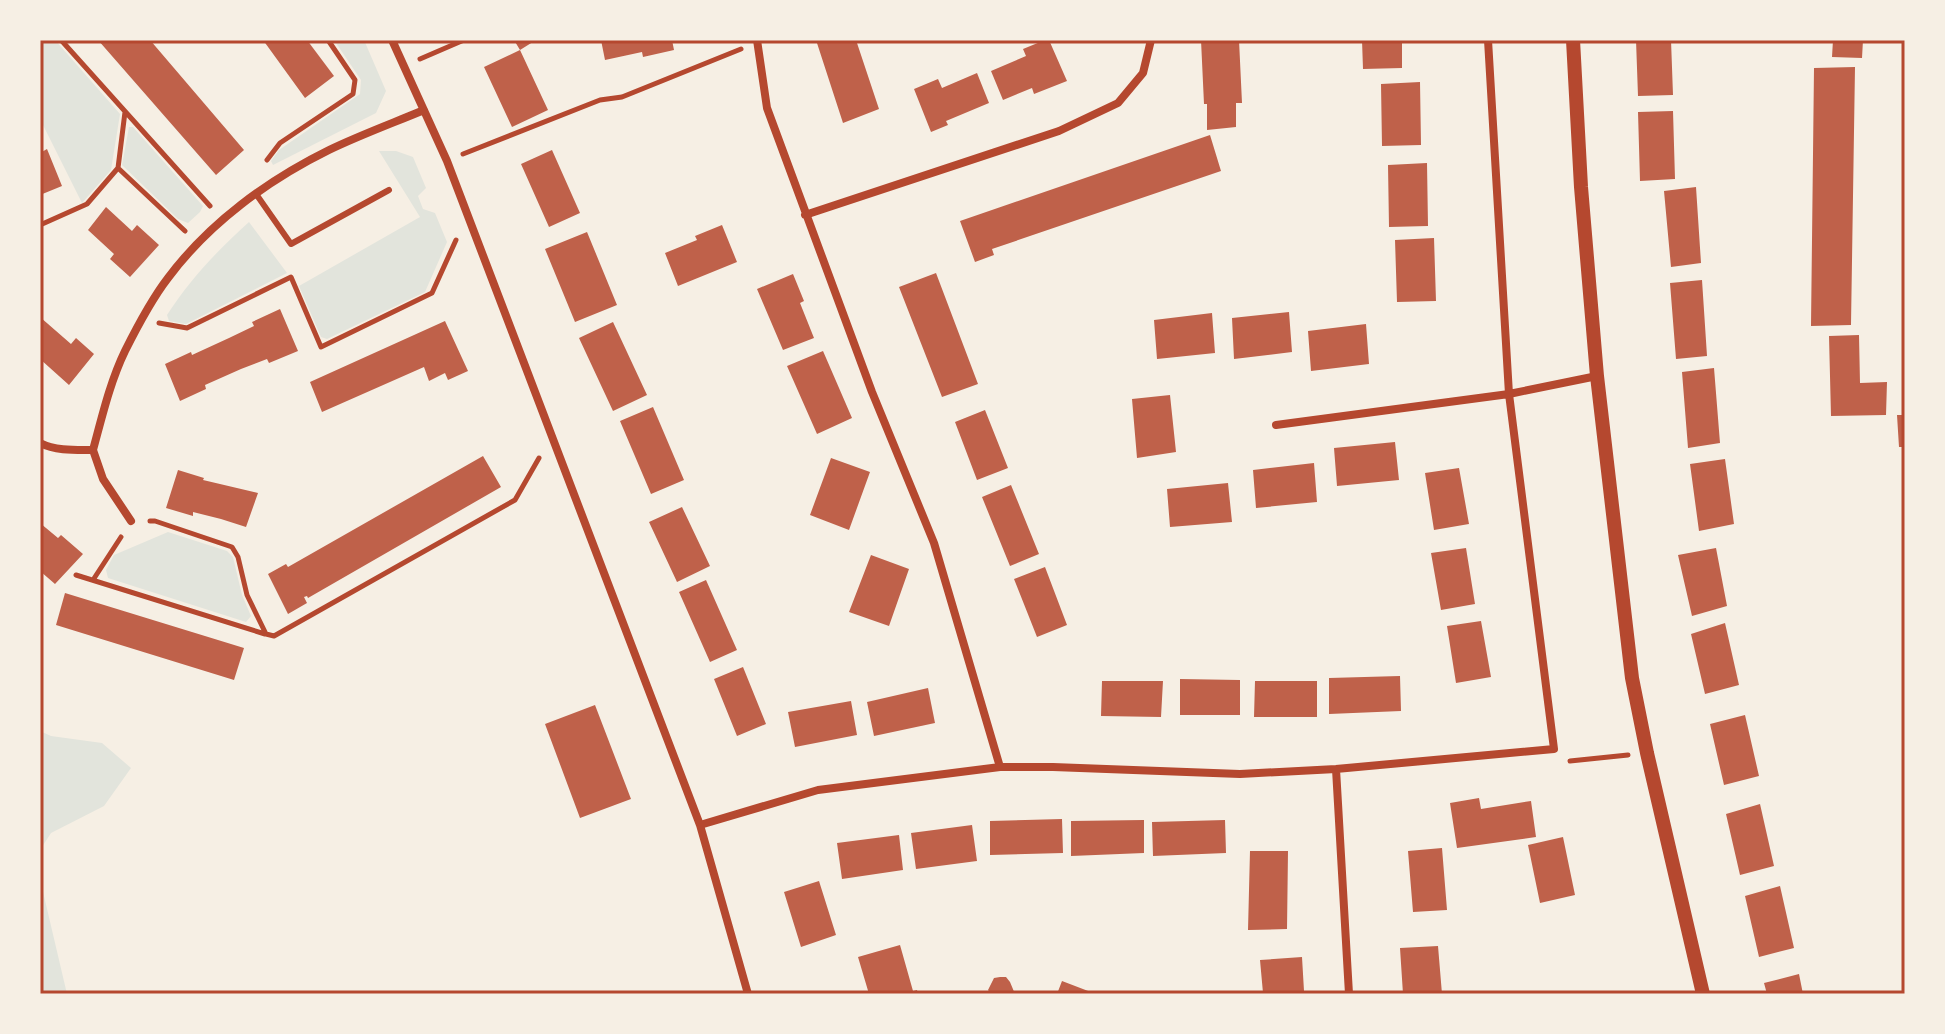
<svg xmlns="http://www.w3.org/2000/svg" width="1945" height="1034" font-family="'PT Sans Narrow',sans-serif">
  <style>
    .green { fill: #e2e4dc }
    .building { fill: #bf614a }
    .lines { fill: none; stroke-linecap: round; stroke-linejoin: round }
    .path { stroke: #b5482f; stroke-width: 5 }
    .service { stroke: #b5482f; stroke-width: 6 }
    .minor { stroke: #b5482f; stroke-width: 8 }
    .tertiary { stroke: #b5482f; stroke-width: 14 }
    .neatline { fill: none; stroke: #b5482f; stroke-width: 3 }
  </style>
  <rect width="100%" height="100%" fill="#f6efe4"/>
  <path class="green" d="M45 40H55L120 114 111 170 82 203 40 119V45Z
    M334 40H364L386 91 376 113 273 165 271 161 279 150 360 94 361 80Z
    M129 127H133L203 206 200 212 188 223 178 219 122 165Z
    M379 151H396L413 157 426 188 418 196 423 209 435 213 447 242 425 292 327 339 321 337 299 286 420 217Z
    M249 222 287 273 186 324 169 321 167 315C191 278 217 251 249 222Z
    M168 532 227 551 233 557 242 595 251 616 246 622 108 578 106 570 114 555Z
    M40 731 51 736 102 743 131 768 104 806 51 833 40 850Z
    M40 879 67 994H40Z"/>
  <path class="building" d="M98 40H150L244 150 216 175Z
    M263 40H307L334 76 305 98Z
    M514 40H536L520 50 548 110 512 127 484 67 520 50Z
    M601 40H672L674 50 643 57 642 52 605 60Z
    M816 40H856L879 109 843 123Z
    M1045 40H1049L1067 81 1034 94 1032 88 1003 100 991 71 1026 56 1023 49Z
    M1201 40H1239L1242 103H1236V127L1207 130V104H1204Z
    M1362 40H1402V68L1363 69Z
    M1636 40H1671L1673 95 1638 96Z
    M1833 40H1863L1862 58 1832 57Z
    M1855 67 1851 325 1811 326 1814 68Z
    M977 73 989 103 946 121 948 125 931 132 914 89 938 79 942 88Z
    M1420 82 1421 145 1382 146 1381 84Z
    M1673 111 1675 179 1640 181 1638 112Z
    M1210 135 1221 171 992 249 994 255 975 262 960 221Z
    M47 149 62 186 40 195V153Z
    M552 150 580 213 549 227 521 164Z
    M1427 163 1428 226 1389 227 1388 165Z
    M1696 187 1701 263 1671 267 1664 191Z
    M106 207 132 231 137 225 159 245 130 277 110 259 114 254 88 230Z
    M722 225 737 262 678 286 665 253 697 240 695 236Z
    M587 232 617 305 575 322 545 249Z
    M1434 238 1436 301 1397 302 1395 240Z
    M936 273 978 384 942 397 899 287Z
    M793 274 804 301 800 303 814 338 783 350 757 289Z
    M1702 280 1707 356 1676 359 1670 283Z
    M280 309 298 351 269 363 267 359 241 369 205 385 206 389 180 401 165 364 191 352 192 355 229 338 254 326 252 322Z
    M1289 312 1292 352 1234 359 1232 318Z
    M1212 313 1215 353 1157 359 1154 320Z
    M40 317 71 344 76 338 94 354 69 385 40 359Z
    M445 321 468 371 448 380 445 373 429 381 424 367 322 412 310 382Z
    M613 322 647 395 613 411 579 338Z
    M1366 324 1369 364 1311 371 1308 331Z
    M1859 335 1860 383 1887 382 1886 415 1831 416 1829 336Z
    M823 351 852 418 817 434 787 366Z
    M1714 368 1720 443 1688 448 1682 372Z
    M1170 395 1176 452 1137 458 1132 399Z
    M653 407 684 480 651 494 620 421Z
    M985 410 1008 468 977 480 955 422Z
    M1897 415H1905V447H1899Z
    M1395 442 1399 480 1337 486 1334 448Z
    M483 456 501 487 308 598 307 596 304 597 307 603 288 614 268 574 286 564 288 567Z
    M831 458 870 472 849 530 810 515Z
    M1725 459 1734 524 1699 531 1690 464Z
    M1314 463 1317 502 1256 508 1253 470Z
    M1459 468 1469 524 1434 530 1425 473Z
    M178 470 204 478 203 480 258 493 246 527 221 519 193 512V516L166 508Z
    M1228 483 1232 522 1170 527 1167 489Z
    M1011 485 1039 554 1010 566 982 497Z
    M682 507 710 566 677 582 649 522Z
    M40 523 58 538 61 535 83 554 55 584 40 571Z
    M1466 548 1475 604 1441 610 1431 553Z
    M1716 548 1727 606 1692 616 1678 555Z
    M871 555 909 569 889 626 849 612Z
    M1045 567 1067 625 1037 637 1014 579Z
    M706 580 737 650 710 662 679 592Z
    M65 593 244 648 234 680 56 625Z
    M1481 621 1491 677 1456 683 1447 626Z
    M1725 623 1739 685 1705 694 1691 634Z
    M743 667 766 724 737 736 714 679Z
    M1400 676 1401 711 1329 714V678Z
    M1180 679 1240 680V715H1180Z
    M1102 681H1163L1161 717 1101 716Z
    M1255 681H1317V717H1254Z
    M928 688 935 723 874 736 867 702Z
    M851 701 857 735 795 747 788 712Z
    M595 705 631 799 580 818 545 724Z
    M1745 715 1759 776 1724 785 1710 724Z
    M1479 798 1481 809 1531 801 1536 837 1457 848 1450 803Z
    M1760 804 1774 866 1740 875 1726 814Z
    M1062 819 1063 853 990 855V821Z
    M1144 820V853L1071 856V821Z
    M1225 820 1226 853 1153 856 1152 822Z
    M972 825 977 861 916 869 911 833Z
    M899 835 903 870 842 879 837 843Z
    M1563 837 1575 895 1540 903 1528 845Z
    M1442 848 1447 910 1413 912 1408 851Z
    M1250 851H1288L1287 929 1248 930Z
    M819 881 836 935 801 947 784 892Z
    M1780 886 1794 948 1759 957 1745 896Z
    M900 945 913 991 917 990 918 994H869L858 957Z
    M1438 946 1442 994H1403L1400 948Z
    M1302 957 1304 991H1298V994L1263 993 1260 960Z
    M1799 974 1803 994H1767L1764 983Z
    M1000 977H1006L1010 982 1015 994H991L988 990 994 978Z
    M1062 981 1096 994H1057Z"/>
  <g class="lines">
    <path class="path" d="M61 40 210 206
      M420 59 464 40
      M463 154 600 100 622 97 741 49
      M267 160 280 143 353 94 355 80 328 40
      M118 168 125 112
      M40 225 87 204 118 168 185 231
      M159 323 187 328 291 277 321 347 432 293 456 240
      M150 521H155L232 547 238 557 247 595 266 634 274 636 515 500 539 458
      M76 575 265 634
      M93 580 121 537
      M1570 761 1628 755"/>
    <path class="service" d="M256 194 291 244 389 190"/>
    <path class="minor" d="M392 40 447 161 700 825 748 994
      M757 40 767 108 872 392 934 543 1000 767
      M805 215 1059 131 1118 103 1143 73 1151 40
      M1276 425 1509 394 1597 376
      M40 443C56 451 75 450 93 450 102 417 110 382 125 351 137 327 151 300 168 278 209 223 268 180 329 150 360 135 393 123 424 110
      M93 450 103 479 131 521
      M1336 769 1349 994
      M700 825 818 790 1000 767H1053L1240 774 1336 769 1554 749 1509 394 1488 40"/>
    <path class="tertiary" d="M1573 40 1581 187 1597 376 1632 678 1647 753 1703 994"/>
  </g>
  <rect width="1945" height="1034" fill="none" stroke="#f6efe4" stroke-width="84"/>
  <rect x="42" y="42" width="1861" height="950" class="neatline"/>
</svg>
